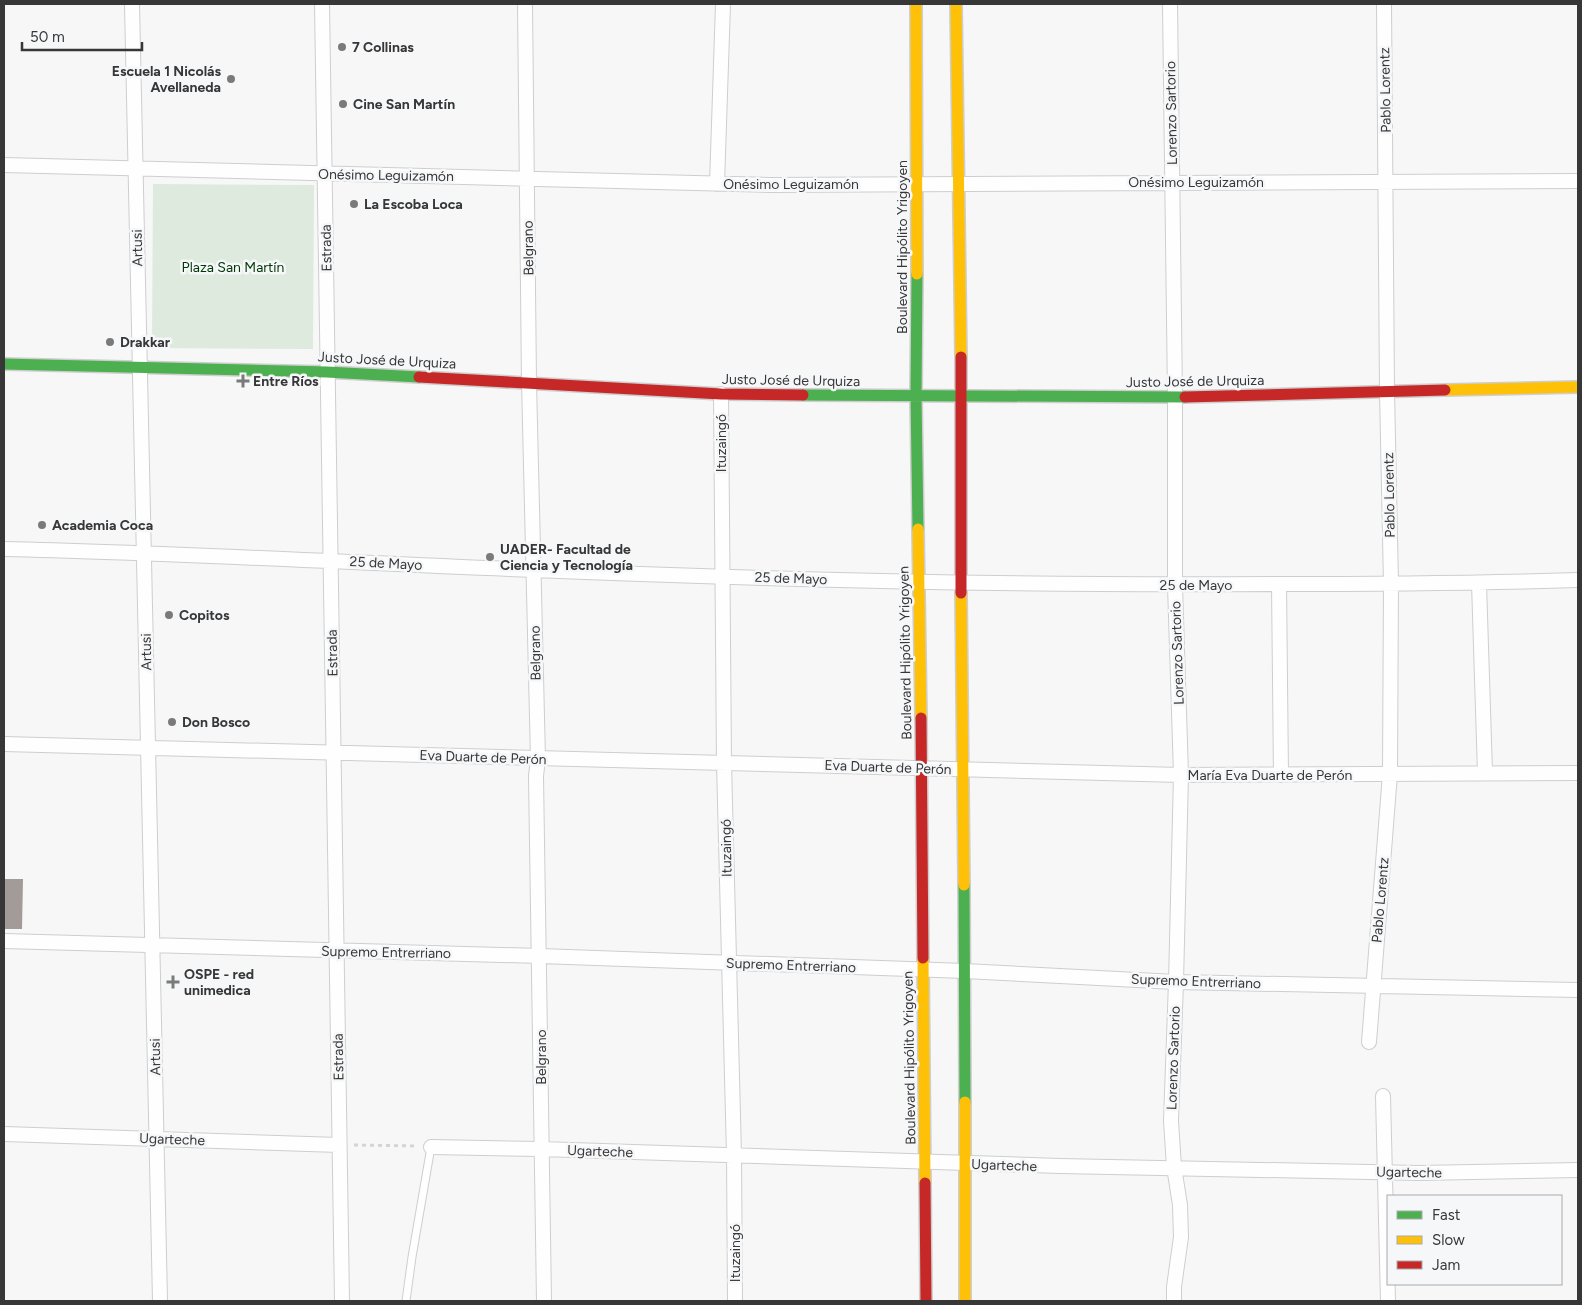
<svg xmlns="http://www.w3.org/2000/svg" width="1582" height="1305" font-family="Figtree,sans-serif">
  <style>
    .green { fill: #ddeadd }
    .building { fill: #a39b97 }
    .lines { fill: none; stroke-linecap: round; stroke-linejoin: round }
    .lane-casing { stroke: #cecece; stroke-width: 9 }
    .street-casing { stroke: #cecece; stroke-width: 16 }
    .fast-casing { stroke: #cecece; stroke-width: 14 }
    .slow-casing { stroke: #cecece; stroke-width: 14 }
    .jam-casing { stroke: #cecece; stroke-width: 14 }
    .path { stroke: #d4d4d5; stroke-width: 3; stroke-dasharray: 4 4; stroke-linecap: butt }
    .lane { stroke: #fefefe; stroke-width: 7 }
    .street { stroke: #fefefe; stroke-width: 14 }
    .fast { stroke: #4caf50; stroke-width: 11 }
    .slow { stroke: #ffc107; stroke-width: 11 }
    .jam { stroke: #c62828; stroke-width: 11 }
    .poi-dot { fill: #7a7a7b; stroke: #f6f7f8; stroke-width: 2 }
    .labels { text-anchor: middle; stroke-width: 5; stroke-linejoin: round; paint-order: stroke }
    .poi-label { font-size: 14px; font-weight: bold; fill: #373738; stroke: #f6f7f8; text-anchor: start }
    .street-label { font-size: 14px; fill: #373738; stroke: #f6f7f8 }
    .park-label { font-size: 14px; fill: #003707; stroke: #f6f7f8 }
  </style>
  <rect width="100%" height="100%" fill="#f7f7f7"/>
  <path class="green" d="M153 184 314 185 313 349 152 348Z"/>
  <path class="building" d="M4 879H23L22 929H4Z"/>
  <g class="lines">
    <g class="lane-casing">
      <path id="lane" d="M406 1301 412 1257 431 1147"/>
    </g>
    <g class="street-casing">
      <path id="street" d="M132 4 160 1301
        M322 4 342 1301
        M525 4 529 382 538 759 536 776 544 1301
        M1170 4 1175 397V585L1181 775 1176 982 1171 1121 1174 1167 1180 1205 1181 1237 1174 1287V1301
        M4 165 769 185 1578 181
        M717 184 723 4
        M721 394 724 763 734 1155 735 1301
        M4 549C181 553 357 563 534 570 781 580 1030 586 1278 584 1378 584 1478 583 1578 580
        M1479 583 1485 773
        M1279 584 1281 775
        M4 744 1181 775 1578 773
        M4 941 540 956 965 971 1176 982 1578 990
        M1369 1042 1390 774 1391 584 1387 391 1384 4
        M1383 1096 1388 1301
        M4 1134 339 1145
        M431 1147 541 1149 1060 1166 1419 1173 1578 1170"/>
    </g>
    <g class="fast-casing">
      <path id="fast" d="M917 274 916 396 918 529
        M4 364 327 372 419 377
        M803 395 1185 397
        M964 885 965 1102"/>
    </g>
    <g class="slow-casing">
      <path id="slow" d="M916 4 917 274
        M956 4 961 357
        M1445 390 1578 387
        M918 529 921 718
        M961 593 964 885
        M923 958 925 1183
        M965 1102V1301"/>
    </g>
    <g class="jam-casing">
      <path id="jam" d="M419 377 721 394 803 395
        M1185 397 1445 390
        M961 593V357
        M921 718 923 958
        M925 1183 926 1301"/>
    </g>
    <path class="path" d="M354 1145 418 1146"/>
    <use href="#lane" class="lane"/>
    <use href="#street" class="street"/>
    <use href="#fast" class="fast"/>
    <use href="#slow" class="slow"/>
    <use href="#jam" class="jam"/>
  </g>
  <g class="poi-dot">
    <circle cx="342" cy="47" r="5"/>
    <circle cx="231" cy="79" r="5"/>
    <circle cx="343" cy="104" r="5"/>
    <circle cx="354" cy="204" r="5"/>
    <circle cx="110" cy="342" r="5"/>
    <path d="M240.5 373.5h5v5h5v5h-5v5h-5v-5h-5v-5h5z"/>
    <circle cx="42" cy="525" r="5"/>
    <circle cx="490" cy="557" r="5"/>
    <circle cx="169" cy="615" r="5"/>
    <circle cx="172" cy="722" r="5"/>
    <path d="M170.5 974.5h5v5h5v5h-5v5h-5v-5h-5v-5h5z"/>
  </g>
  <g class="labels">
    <g class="poi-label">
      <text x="352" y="52">7 Collinas</text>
      <text x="221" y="76" text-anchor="end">Escuela 1 Nicolás<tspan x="221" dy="16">Avellaneda</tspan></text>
      <text x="353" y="109">Cine San Martín</text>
      <text x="364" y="209">La Escoba Loca</text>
      <text x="120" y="347">Drakkar</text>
      <text x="253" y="386">Entre Ríos</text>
      <text x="52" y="530">Academia Coca</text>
      <text x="500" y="554">UADER- Facultad de<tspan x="500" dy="16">Ciencia y Tecnología</tspan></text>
      <text x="179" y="620">Copitos</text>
      <text x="182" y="727">Don Bosco</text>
      <text x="184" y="979">OSPE - red<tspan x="184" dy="16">unimedica</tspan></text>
    </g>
    <g class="street-label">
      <text transform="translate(1385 90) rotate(-91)" y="5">Pablo Lorentz</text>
      <text transform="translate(1171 113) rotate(-91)" y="5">Lorenzo Sartorio</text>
      <text transform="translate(386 175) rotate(1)" y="5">Onésimo Leguizamón</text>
      <text x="1196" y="187">Onésimo Leguizamón</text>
      <text x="791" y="189">Onésimo Leguizamón</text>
      <text transform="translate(902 247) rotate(-90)" y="5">Boulevard Hipólito Yrigoyen</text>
      <text transform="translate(137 248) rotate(-91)" y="5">Artusi</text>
      <text transform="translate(326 248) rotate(-91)" y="5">Estrada</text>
      <text transform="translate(528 248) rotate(-91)" y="5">Belgrano</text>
      <text transform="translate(387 360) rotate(3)" y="5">Justo José de Urquiza</text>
      <text transform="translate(791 380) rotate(1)" y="5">Justo José de Urquiza</text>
      <text transform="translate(1195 381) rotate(-1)" y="5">Justo José de Urquiza</text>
      <text transform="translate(721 443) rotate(-90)" y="5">Ituzaingó</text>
      <text transform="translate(1389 495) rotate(-91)" y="5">Pablo Lorentz</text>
      <text transform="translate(386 563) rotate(3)" y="5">25 de Mayo</text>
      <text transform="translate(791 578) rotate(2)" y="5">25 de Mayo</text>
      <text x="1196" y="590">25 de Mayo</text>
      <text transform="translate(146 652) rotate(-91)" y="5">Artusi</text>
      <text transform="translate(332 653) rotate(-91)" y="5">Estrada</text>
      <text transform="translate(535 653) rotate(-91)" y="5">Belgrano</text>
      <text transform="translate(905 653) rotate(-91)" y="5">Boulevard Hipólito Yrigoyen</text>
      <text transform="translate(1177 653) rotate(-92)" y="5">Lorenzo Sartorio</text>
      <text transform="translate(483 757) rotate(2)" y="5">Eva Duarte de Perón</text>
      <text transform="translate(888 767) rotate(2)" y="5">Eva Duarte de Perón</text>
      <text x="1270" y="780">María Eva Duarte de Perón</text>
      <text transform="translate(726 848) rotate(-91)" y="5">Ituzaingó</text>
      <text transform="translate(1380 900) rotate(-85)" y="5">Pablo Lorentz</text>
      <text transform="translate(386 952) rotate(1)" y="5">Supremo Entrerriano</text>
      <text transform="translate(791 965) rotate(2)" y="5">Supremo Entrerriano</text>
      <text transform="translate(1196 981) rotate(2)" y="5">Supremo Entrerriano</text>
      <text transform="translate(155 1057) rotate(-91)" y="5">Artusi</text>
      <text transform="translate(338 1057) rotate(-91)" y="5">Estrada</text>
      <text transform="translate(541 1057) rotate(-90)" y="5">Belgrano</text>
      <text transform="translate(909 1058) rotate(-91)" y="5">Boulevard Hipólito Yrigoyen</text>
      <text transform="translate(1173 1058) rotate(-88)" y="5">Lorenzo Sartorio</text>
      <text transform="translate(172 1139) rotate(2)" y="5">Ugarteche</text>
      <text transform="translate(600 1151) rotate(2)" y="5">Ugarteche</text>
      <text transform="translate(1004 1165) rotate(2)" y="5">Ugarteche</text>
      <text transform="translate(1409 1172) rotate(1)" y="5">Ugarteche</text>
      <text transform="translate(735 1253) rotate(-90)" y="5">Ituzaingó</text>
    </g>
    <g class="park-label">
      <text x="233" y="272">Plaza San Martín</text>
    </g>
  </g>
  <rect width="1582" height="1305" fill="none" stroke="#373738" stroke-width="10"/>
  <rect x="1387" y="1195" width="175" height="90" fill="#f6f7f8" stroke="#aaaaab"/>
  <rect x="1397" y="1211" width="25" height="8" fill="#4caf50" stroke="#aaaaab"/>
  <text x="1432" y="1220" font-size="15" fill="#373738">Fast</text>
  <rect x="1397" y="1236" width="25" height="8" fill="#ffc107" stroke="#aaaaab"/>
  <text x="1432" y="1245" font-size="15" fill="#373738">Slow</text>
  <rect x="1397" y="1261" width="25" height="8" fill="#c62828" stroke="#aaaaab"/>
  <text x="1432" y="1270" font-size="15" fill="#373738">Jam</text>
  <path d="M22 42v8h120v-8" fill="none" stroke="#373738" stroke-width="2.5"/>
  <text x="30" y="42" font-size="15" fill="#373738" stroke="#f6f7f8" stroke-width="4" paint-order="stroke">50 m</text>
</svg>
